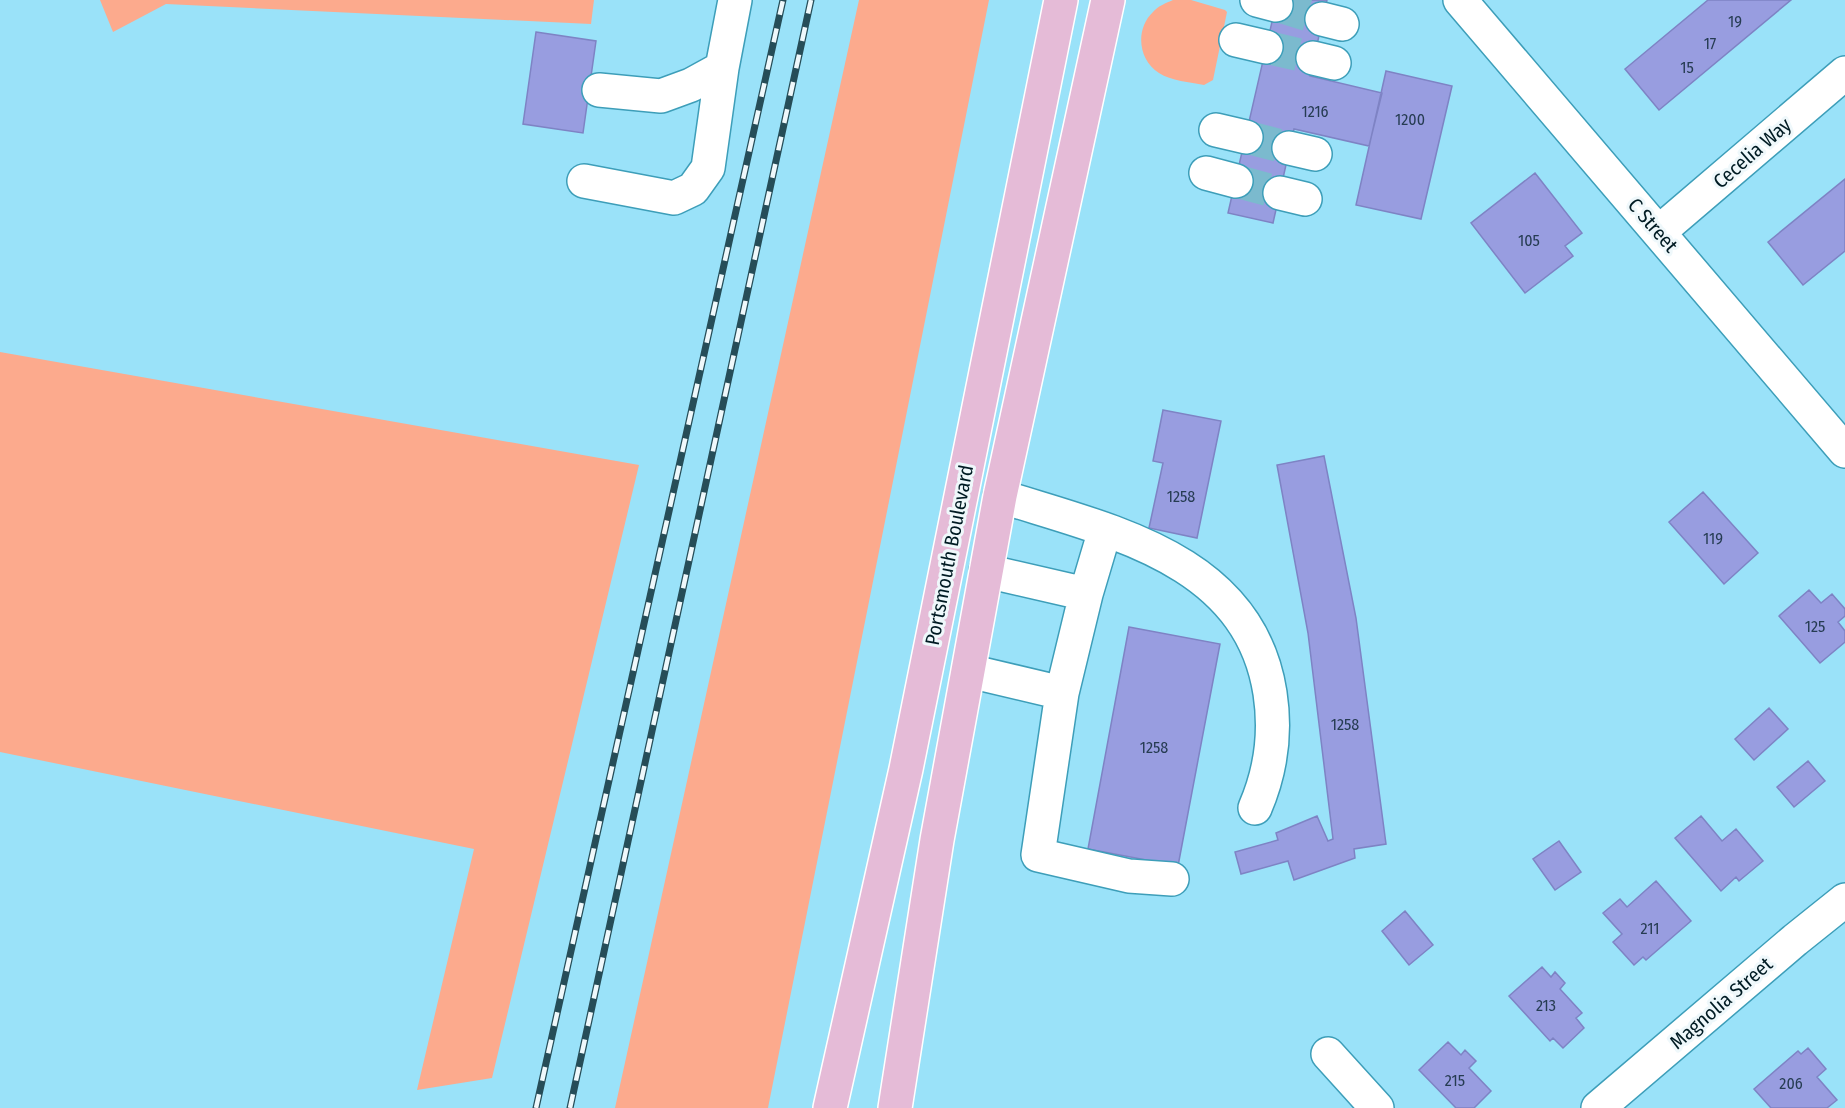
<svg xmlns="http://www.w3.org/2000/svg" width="1845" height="1108" font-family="'Fira Sans Condensed',sans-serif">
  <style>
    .green { fill: #fcaa8d }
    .building { fill: #989de0; stroke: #7e83c4; stroke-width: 1.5 }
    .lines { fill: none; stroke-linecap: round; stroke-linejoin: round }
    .minor-tunnel { stroke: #7bbace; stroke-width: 33; stroke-dasharray: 33 16; stroke-linecap: butt }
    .minor-casing { stroke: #3d9eb9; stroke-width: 36 }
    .major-casing { stroke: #fff; stroke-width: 36 }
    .minor { stroke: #fff; stroke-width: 33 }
    .major { stroke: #e5bbd7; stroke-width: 33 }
    .rail-casing { stroke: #264d58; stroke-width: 7 }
    .rail { stroke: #eff8fb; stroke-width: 4.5; stroke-dasharray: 14; stroke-linecap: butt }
    .labels { text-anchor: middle; stroke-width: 6; stroke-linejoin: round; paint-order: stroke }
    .number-label { font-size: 16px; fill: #263c52 }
    .street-label { font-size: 20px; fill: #001b23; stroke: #eff8fb }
  </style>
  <rect width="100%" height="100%" fill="#9ae2f9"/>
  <path class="green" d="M100 0H594L591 24 166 4 113 32Z
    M859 0H989L768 1108H615Z
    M1173 0H1191L1225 10 1227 12 1213 80 1204 85C1190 82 1171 81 1159 73 1138 60 1135 29 1153 12 1158 6 1166 3 1173 0Z
    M0 352 639 465 492 1078 417 1090 474 849 0 752Z"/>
  <path class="building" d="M1277 0H1327L1310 76 1382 93 1369 146 1294 129 1273 223 1228 213Z
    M1708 0H1791L1659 110 1625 69Z
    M536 32 596 41 583 133 523 124Z
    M1386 71 1452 86 1421 219 1356 205Z
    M1535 173 1582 233 1565 246 1573 256 1525 293 1471 223Z
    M1845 179V251L1803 285 1768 242Z
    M1163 410 1221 421 1197 538 1149 528 1163 463 1153 461Z
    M1324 456 1356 618 1386 844 1354 849 1355 858 1294 880 1288 861 1241 874 1235 852 1278 840 1276 833 1317 816 1328 841 1333 839 1308 633 1277 465Z
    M1703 492 1758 553 1724 584 1669 522Z
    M1809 590 1821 603 1832 594 1845 609V616L1838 622 1845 631V642L1820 663 1779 616Z
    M1129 627 1220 644 1178 866 1088 849Z
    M1769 708 1788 729 1754 760 1735 739Z
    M1808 761 1825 781 1794 807 1777 787Z
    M1701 816 1722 841 1736 829 1763 861 1739 881 1736 877 1721 891 1675 838Z
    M1559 841 1581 872 1555 890 1533 859Z
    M1656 881 1691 921 1646 960 1643 957 1634 965 1613 942 1622 934 1603 913 1620 899 1627 907Z
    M1405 911 1433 945 1409 965 1382 931Z
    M1542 967 1551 977 1555 972 1565 983 1560 989 1582 1013 1576 1018 1584 1028 1563 1048 1553 1038 1550 1041 1509 996Z
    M1448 1042 1461 1055 1465 1050 1476 1061 1469 1068 1491 1091 1474 1108H1456L1419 1070Z
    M1808 1048 1826 1069 1817 1077 1837 1100 1827 1108H1771L1754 1089 1798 1051 1801 1054Z"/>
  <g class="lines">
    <path class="minor-tunnel" d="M1276 5 1322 19
      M1266 47 1313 58
      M1246 137 1289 148
      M1236 181 1280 193"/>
    <g class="minor-casing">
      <path id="minor" d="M1257 0 1276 5
        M1460 0 1845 451
        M1322 19 1342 24
        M1236 40 1266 47
        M1313 58 1334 63
        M599 90 661 96 691 85 722 68
        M1216 130 1246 137
        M1289 148 1315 154
        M1206 173 1236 181
        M584 181 674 198 693 189 708 168 722 68 735 0
        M1280 193 1305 199
        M1659 232 1845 73
        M1000 496C1109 531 1249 558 1270 693 1276 732 1271 771 1255 808
        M1105 530 1086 594 1062 693 1038 855 1129 876 1172 879
        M986 571 1086 594
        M969 671 1062 693
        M1328 1054 1377 1108
        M1598 1108 1795 940 1845 900"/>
    </g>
    <g class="major-casing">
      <path id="major" d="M830 1108 906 769 1061 0
        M895 1108 937 840 1000 496 1108 0"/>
    </g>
    <use href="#minor" class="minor"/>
    <use href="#major" class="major"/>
    <g class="rail-casing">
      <path id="rail" d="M536 1108 783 0
        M570 1108 811 0"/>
    </g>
    <use href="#rail" class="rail"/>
  </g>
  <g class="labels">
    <g class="number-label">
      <text x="1735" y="27">19</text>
      <text x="1710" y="49">17</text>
      <text x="1687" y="73">15</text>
      <text x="1315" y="117">1216</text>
      <text x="1410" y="125">1200</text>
      <text x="1529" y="246">105</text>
      <text x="1181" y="502">1258</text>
      <text x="1713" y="544">119</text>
      <text x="1815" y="632">125</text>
      <text x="1345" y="730">1258</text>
      <text x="1154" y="753">1258</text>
      <text x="1650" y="934">211</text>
      <text x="1546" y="1011">213</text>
      <text x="1455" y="1086">215</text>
      <text x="1791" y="1089">206</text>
    </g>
    <g class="street-label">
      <text transform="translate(1752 153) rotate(-41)" y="7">Cecelia Way</text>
      <text transform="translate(1653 225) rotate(49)" y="7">C Street</text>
      <text transform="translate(949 555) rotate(-79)" y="7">Portsmouth Boulevard</text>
      <text transform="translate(1721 1003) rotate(-41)" y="7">Magnolia Street</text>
    </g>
  </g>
</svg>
